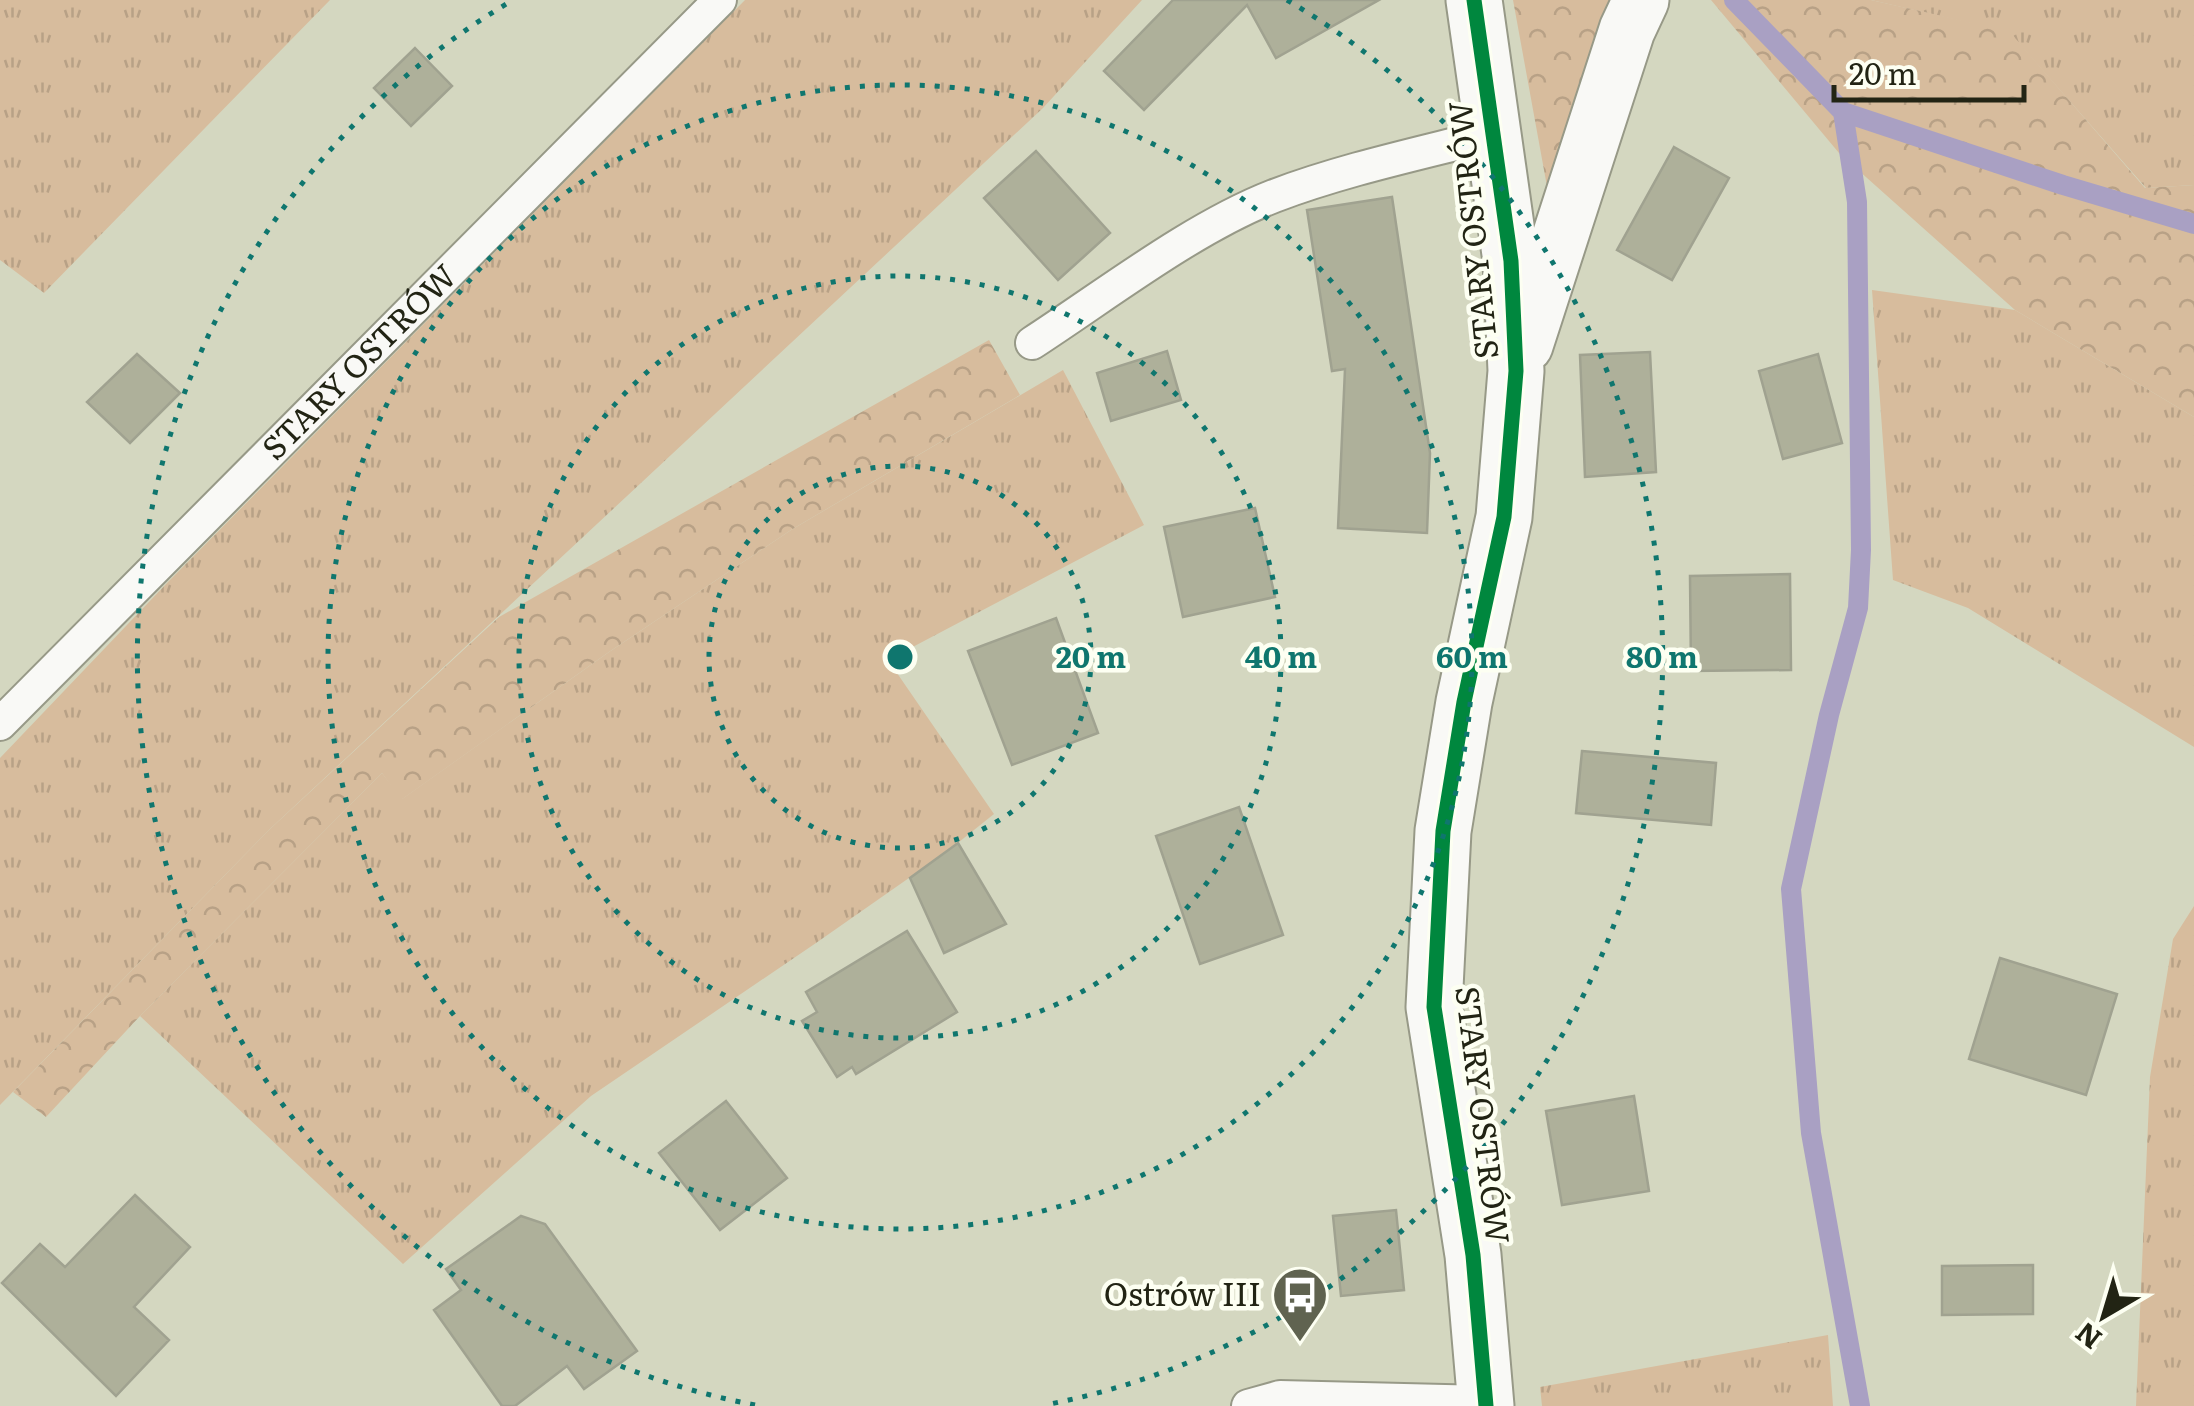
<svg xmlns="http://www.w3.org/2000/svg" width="2194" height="1406" font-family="Literata,serif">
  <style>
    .grass { fill: url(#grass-tufts) }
    .forest { fill: url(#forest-crowns) }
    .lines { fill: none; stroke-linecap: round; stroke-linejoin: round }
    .stream { stroke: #a9a0c3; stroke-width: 20 }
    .building { fill: #aeb09a; stroke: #a0a290; stroke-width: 2.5 }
    .lane-casing { stroke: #979987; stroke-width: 36 }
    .street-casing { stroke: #979987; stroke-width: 59 }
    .lane { stroke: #f9f9f6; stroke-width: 32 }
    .street { stroke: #f9f9f6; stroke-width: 55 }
    .cycleway-casing { stroke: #fdfff2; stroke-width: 21 }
    .cycleway { stroke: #00873e; stroke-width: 15 }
    .ring { fill: none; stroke: #0f766e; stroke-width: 5; stroke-dasharray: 5 10 }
    .labels { text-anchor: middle; stroke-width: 9; stroke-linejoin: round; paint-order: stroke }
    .street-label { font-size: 32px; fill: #222414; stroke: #fdfff2 }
    .poi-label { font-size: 32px; fill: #222414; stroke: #fdfff2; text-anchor: end }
    .centre { fill: #0f766e; stroke: #fdfff2; stroke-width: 5 }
    .ring-label { font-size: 30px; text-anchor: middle; font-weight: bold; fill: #0f766e; stroke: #fdfff2; stroke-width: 9; stroke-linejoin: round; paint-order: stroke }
  </style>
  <defs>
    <pattern id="grass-tufts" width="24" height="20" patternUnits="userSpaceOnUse" patternTransform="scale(2.5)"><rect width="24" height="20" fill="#d7bc9d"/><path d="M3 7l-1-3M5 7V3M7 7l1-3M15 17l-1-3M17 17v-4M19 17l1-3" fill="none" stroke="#b8a186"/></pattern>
    <pattern id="forest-crowns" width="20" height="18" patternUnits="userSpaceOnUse" patternTransform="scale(2.5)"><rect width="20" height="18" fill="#d7bc9d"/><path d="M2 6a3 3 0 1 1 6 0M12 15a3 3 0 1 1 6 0" fill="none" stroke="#b8a186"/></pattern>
  </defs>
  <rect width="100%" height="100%" fill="#d4d7c0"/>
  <path class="grass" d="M0 0H330L44 293 0 260Z
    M745 0H1142L1043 108 270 829 0 1105V758L168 582Z
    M1871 0H2194V185L2146 188 2009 32Z
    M1872 290 2015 310 2194 417V747L1968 608 1893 580Z
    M1063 370 1144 525 888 660 994 814 949 850 816 943 591 1096 403 1264 140 1016 382 773 402 799 609 652 791 530Z
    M2194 906V1406H2136L2150 1077 2173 939Z
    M1828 1335 1833 1406H1542L1540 1387Z"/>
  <path class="forest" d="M1513 0H1618L1548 192Z
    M1711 0H1871L2009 31 2145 188 2194 185V417L2015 310 1839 153Z
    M989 340 1020 395 791 530 609 652 401 800 382 773 140 1016 46 1117 13 1092 270 829 499 617Z"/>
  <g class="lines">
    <path class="stream" d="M1734 0 1843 112 2063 185 2194 224
      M1843 112 1857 202 1861 550 1858 608 1829 715 1791 889 1811 1133 1860 1406"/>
  </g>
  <path class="building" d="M1173 0H1379L1276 58 1247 5 1144 110 1104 71Z
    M415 48 452 86 411 126 374 88Z
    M1674 147 1729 178 1672 280 1617 250Z
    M1036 151 1110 233 1058 280 984 198Z
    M1392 197 1430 453 1427 533 1338 528 1345 369 1332 371 1307 210Z
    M1167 351 1181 400 1111 421 1097 373Z
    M1650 352 1656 472 1585 477 1580 355Z
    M137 354 180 393 130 443 87 402Z
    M1818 354 1842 443 1783 459 1759 371Z
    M1255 508 1275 597 1183 617 1164 527Z
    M1790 574 1791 670 1691 671 1690 576Z
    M1056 618 1098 733 1012 765 968 651Z
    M1582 751 1716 763 1711 825 1576 813Z
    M1239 807 1283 935 1200 964 1156 836Z
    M958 843 1006 924 944 953 910 878Z
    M907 931 957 1012 856 1074 852 1067 837 1077 802 1021 817 1012 806 992Z
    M2000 958 2117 994 2086 1095 1969 1059Z
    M1634 1096 1649 1191 1562 1205 1546 1111Z
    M726 1101 787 1178 720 1230 659 1153Z
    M135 1195 190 1247 134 1307 169 1340 116 1396 2 1283 40 1244 65 1267Z
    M1396 1210 1404 1290 1341 1296 1333 1216Z
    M521 1216 545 1224 637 1351 584 1389 567 1366 515 1406H502L434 1310 461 1290 446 1269Z
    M2033 1265V1314L1942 1315V1266Z"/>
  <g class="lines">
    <g class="lane-casing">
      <g id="lane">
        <path d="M1032 343C1106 295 1192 228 1274 196 1345 169 1422 153 1495 134"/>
        <path id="s1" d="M0 724 720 0"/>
        <path d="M1248 1406 1280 1397 1486 1402"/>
      </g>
    </g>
    <g class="street-casing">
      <path id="street" d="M1474 0 1511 261 1516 371 1504 517 1464 702 1443 831 1434 1007 1473 1255 1486 1406
        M1525 345 1627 30 1641 0"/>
    </g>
    <use href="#lane" class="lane"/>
    <use href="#street" class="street"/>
    <g class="cycleway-casing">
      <path id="cycleway" d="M1474 0 1511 261 1516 371 1504 517 1464 702 1443 831 1434 1007 1473 1255 1486 1406"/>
    </g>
    <use href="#cycleway" class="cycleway"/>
  </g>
  <g class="ring">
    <circle cx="900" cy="657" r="191"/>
    <circle cx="900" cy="657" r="381"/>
    <circle cx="900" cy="657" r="572"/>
    <path d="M755 1405A762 762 0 0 1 513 0M1287 0A762 762 0 0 1 1045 1405"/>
  </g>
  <defs>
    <g id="bus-pin" transform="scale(2.875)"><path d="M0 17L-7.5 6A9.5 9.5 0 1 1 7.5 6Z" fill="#606350" stroke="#fdfff2"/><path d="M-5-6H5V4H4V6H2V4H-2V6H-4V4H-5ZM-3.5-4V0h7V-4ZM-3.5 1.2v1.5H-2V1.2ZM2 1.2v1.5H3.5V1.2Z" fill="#fff"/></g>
  </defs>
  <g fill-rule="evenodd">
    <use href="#bus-pin" x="1300" y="1295"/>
  </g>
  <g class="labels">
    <g class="street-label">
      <text transform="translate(1474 230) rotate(-96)" y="11">STARY OSTRÓW</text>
      <text dy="11" stroke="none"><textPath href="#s1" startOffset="510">STARY OSTRÓW</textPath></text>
      <text transform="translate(1482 1115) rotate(83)" y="11">STARY OSTRÓW</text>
    </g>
    <g class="poi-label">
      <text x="1261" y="1306">Ostrów III</text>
    </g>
  </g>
  <circle cx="900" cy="657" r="15" class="centre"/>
  <g class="ring-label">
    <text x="1091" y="668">20 m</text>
    <text x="1281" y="668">40 m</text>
    <text x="1472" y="668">60 m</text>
    <text x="1662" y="668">80 m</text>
  </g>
  <g transform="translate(2104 1316) rotate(218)" stroke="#fdfff2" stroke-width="8" paint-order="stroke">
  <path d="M0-8L18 38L0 25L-18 38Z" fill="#222414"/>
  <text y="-15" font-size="28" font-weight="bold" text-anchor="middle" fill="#222414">N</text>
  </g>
  <path d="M1834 85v15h190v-15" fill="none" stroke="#222414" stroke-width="5"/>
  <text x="1849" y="85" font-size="30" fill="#222414" stroke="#fdfff2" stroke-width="8" paint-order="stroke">20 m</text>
</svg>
